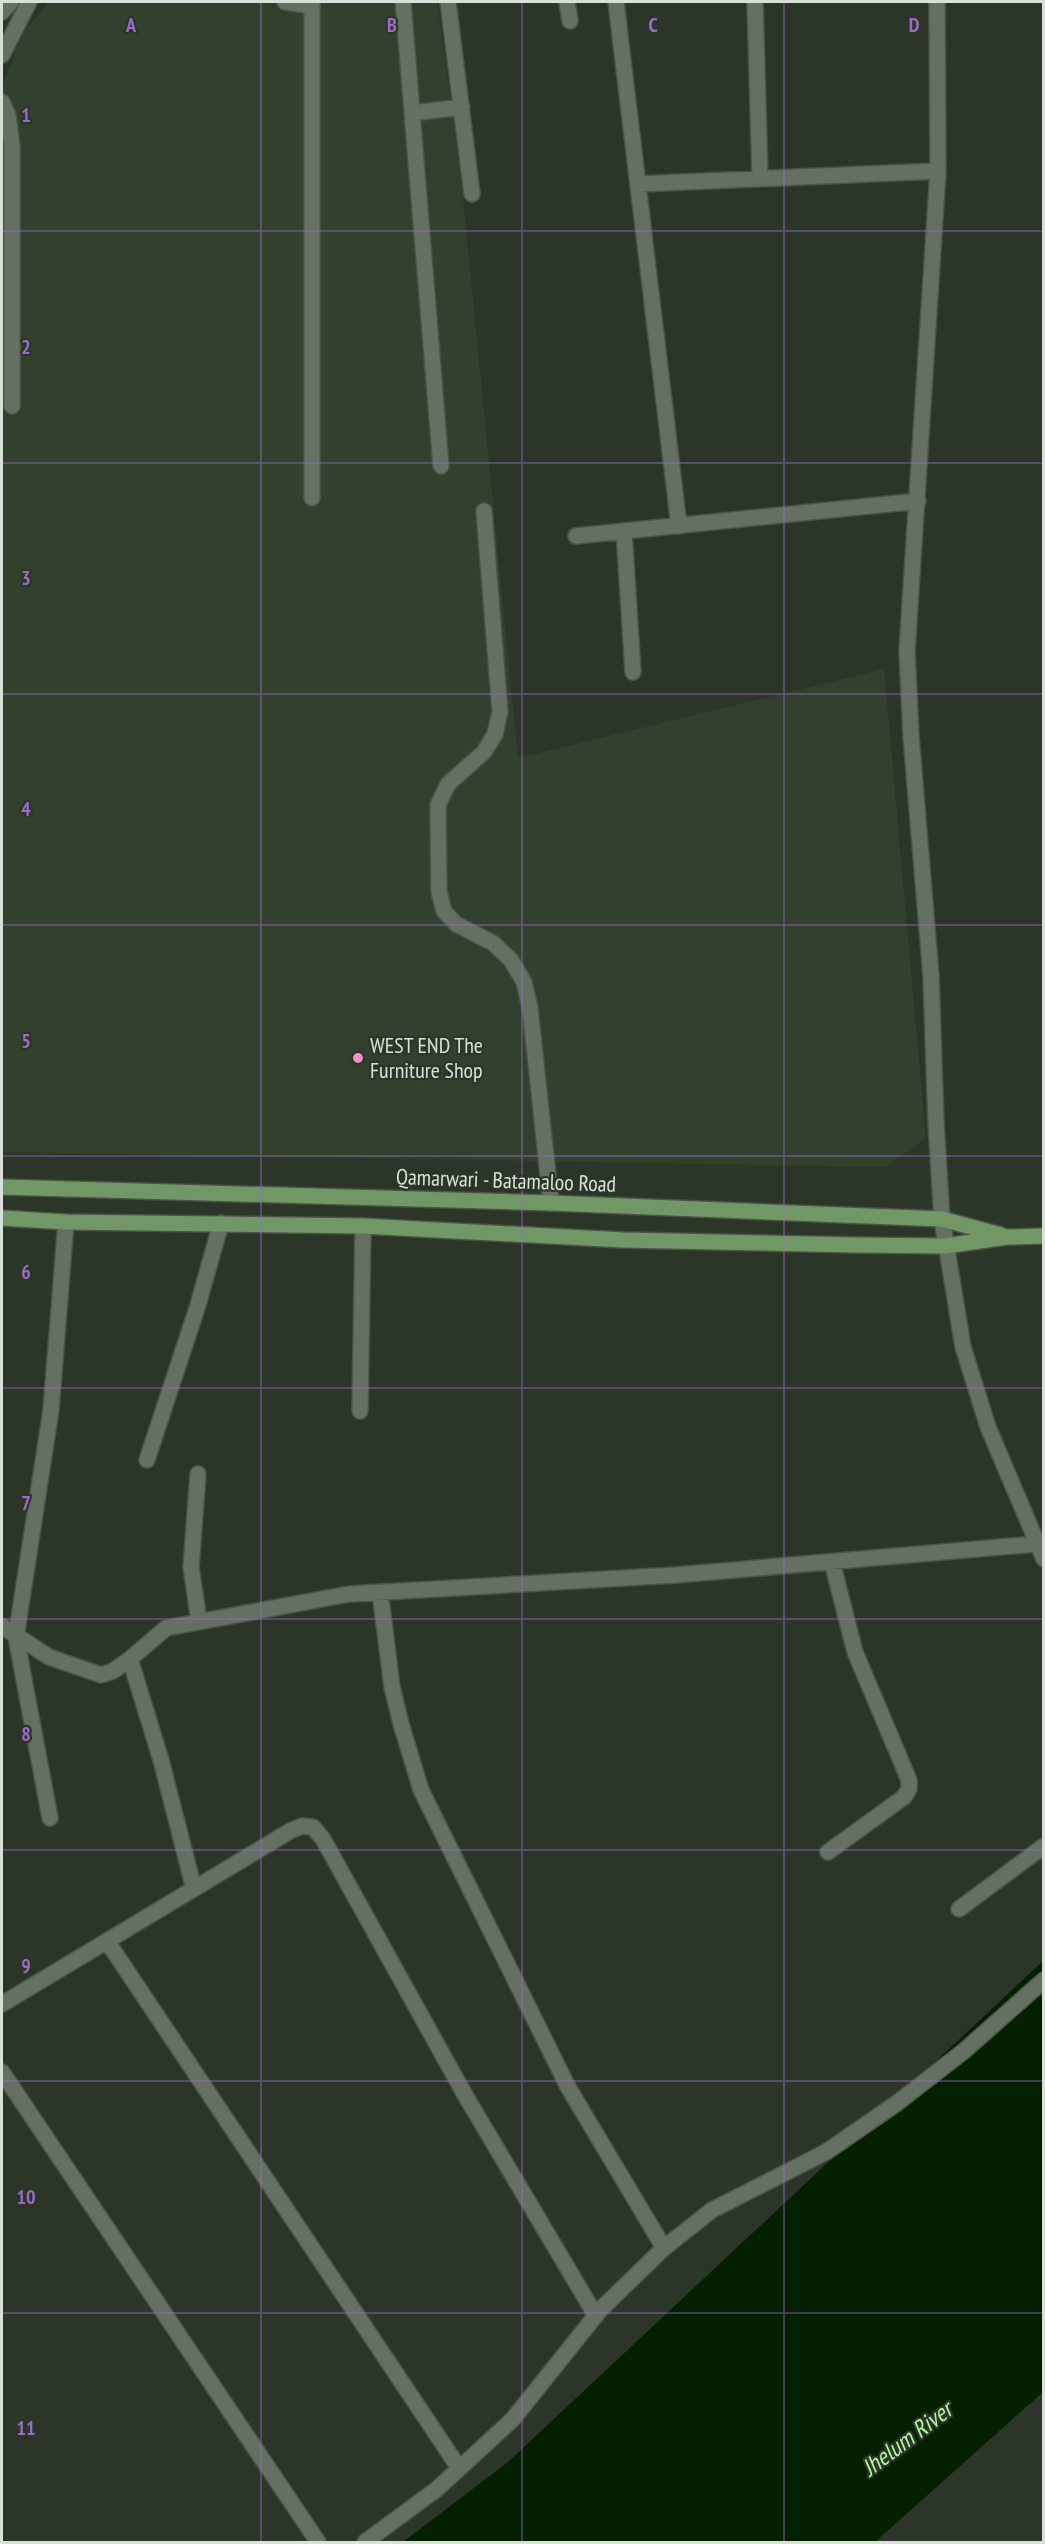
<svg xmlns="http://www.w3.org/2000/svg" width="1045" height="2544" font-family="'PT Sans Narrow',sans-serif">
  <style>
    .built { fill: #31412d }
    .water { fill: #051f01 }
    .lines { fill: none; stroke-linecap: round; stroke-linejoin: round }
    .minor-casing { stroke: #4a5448; stroke-width: 18 }
    .major-casing { stroke: #4a5448; stroke-width: 18 }
    .minor { stroke: #647061; stroke-width: 15 }
    .major { stroke: #719767; stroke-width: 15 }
    .grid { fill: none; stroke: #9c6bc7; stroke-width: 1.5; stroke-opacity: 0.55 }
    .poi-dot { fill: #fb8fc5; stroke: #2b3628; stroke-width: 2 }
    .labels { text-anchor: middle; stroke-width: 4.5; stroke-linejoin: round; paint-order: stroke }
    .poi-label { font-size: 22px; fill: #d9e0d7; stroke: #2b3628; text-anchor: start }
    .street-label { font-size: 22px; fill: #d9e0d7; stroke: #2b3628 }
    .water-label { font-size: 24px; font-style: italic; fill: #aff79d; stroke: #2b3628 }
    .grid-label { font-size: 20px; text-anchor: middle; font-weight: bold; fill: #9c6bc7; stroke: #2b3628; stroke-width: 4.5; stroke-linejoin: round; paint-order: stroke }
  </style>
  <rect width="100%" height="100%" fill="#2b3628"/>
  <path class="built" d="M50 2H437L460 167 518 758 884 669 926 1138 886 1167 2 1152V86L24 31Z"/>
  <path class="water" d="M1043 1961V2392L875 2542H403L508 2462Z"/>
  <g class="lines">
    <g class="minor-casing">
      <path id="minor" d="M285 2 312 6
        M312 2V498
        M403 2 441 466
        M448 2 472 194
        M567 2 570 21
        M616 2 679 526
        M755 2 760 177
        M937 2 938 171 907 651 911 736 931 976 936 1123 942 1219 963 1347 988 1427 1044 1559
        M2 12 11 2
        M2 55 29 2
        M2 102 8 115 12 146V406
        M412 113 462 107
        M638 184 938 171
        M484 511 500 712 495 734 484 752 448 784 438 805 439 892 444 911 456 924 493 943 511 960 524 982 530 1008 551 1203
        M624 531 633 672
        M576 536 918 501
        M360 1411 363 1226
        M147 1460 198 1305 221 1223
        M198 1474 191 1567 199 1621
        M380 1592 392 1687 401 1724 421 1790 568 2087 664 2248
        M2 1626 49 1657 101 1675 113 1671 130 1659 166 1628 349 1594 676 1575 1036 1544
        M130 1659 161 1760 194 1889
        M50 1818 16 1637 51 1410 66 1222
        M828 1852 904 1797 909 1789V1780L855 1652 832 1562
        M959 1909 1044 1846
        M107 1941 459 2468
        M2 2004 290 1831 302 1826 313 1827 323 1839 465 2095 596 2316
        M2 2072 318 2542
        M365 2542 437 2489 513 2419 601 2309 664 2248 712 2210 826 2152 897 2103 964 2051 1044 1980"/>
    </g>
    <g class="major-casing">
      <path id="major" d="M2 1187 551 1203 942 1219 1001 1235
        M2 1218 66 1222 363 1226 623 1240 857 1245 945 1246 1007 1237 1044 1236"/>
    </g>
    <use href="#minor" class="minor"/>
    <use href="#major" class="major"/>
  </g>
  <path class="grid" d="M261 2V2542M522 2V2542M784 2V2542M2 231H1044M2 463H1044M2 694H1044M2 925H1044M2 1156H1044M2 1388H1044M2 1619H1044M2 1850H1044M2 2081H1044M2 2313H1044"/>
  <circle class="poi-dot" cx="358" cy="1058" r="6"/>
  <g class="labels">
    <g class="poi-label">
      <text x="370" y="1053">WEST END The<tspan x="370" dy="25">Furniture Shop</tspan></text>
    </g>
    <g class="street-label">
      <text transform="translate(506 1180) rotate(2)" y="8">Qamarwari - Batamaloo Road</text>
    </g>
    <g class="water-label">
      <text transform="translate(907 2439) rotate(-37)" y="8">Jhelum River</text>
    </g>
  </g>
  <g class="grid-label">
    <text x="131" y="32">A</text>
    <text x="392" y="32">B</text>
    <text x="653" y="32">C</text>
    <text x="914" y="32">D</text>
    <text x="26" y="122">1</text>
    <text x="26" y="354">2</text>
    <text x="26" y="585">3</text>
    <text x="26" y="816">4</text>
    <text x="26" y="1048">5</text>
    <text x="26" y="1279">6</text>
    <text x="26" y="1510">7</text>
    <text x="26" y="1741">8</text>
    <text x="26" y="1973">9</text>
    <text x="26" y="2204">10</text>
    <text x="26" y="2435">11</text>
  </g>
  <rect width="1045" height="2544" fill="none" stroke="#d9e0d7" stroke-width="6"/>
</svg>
